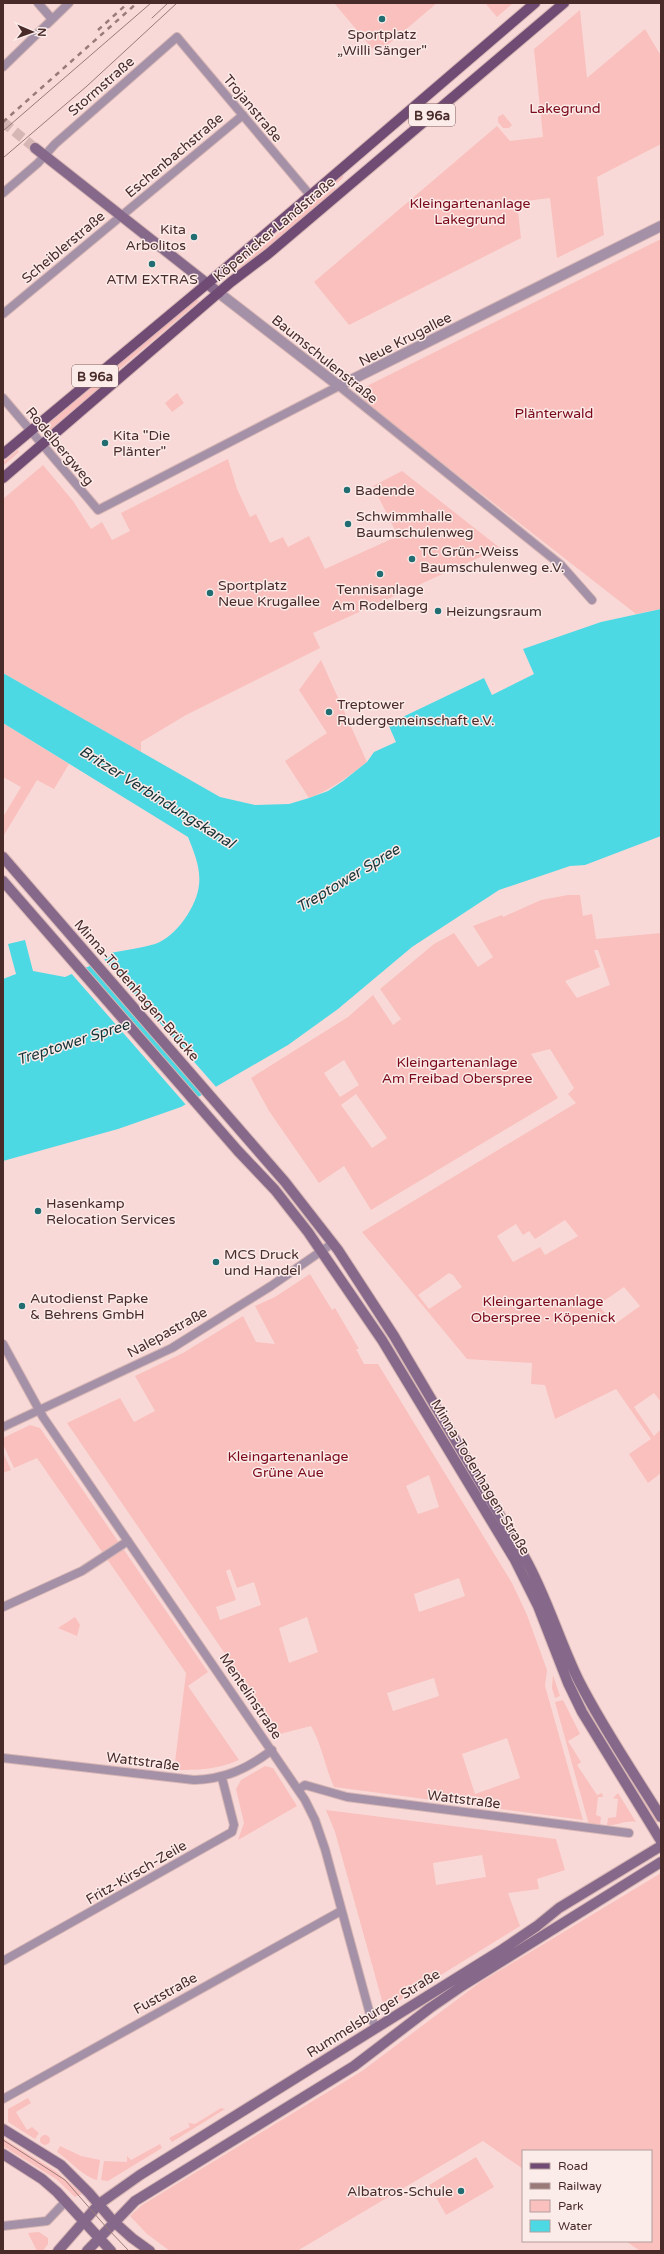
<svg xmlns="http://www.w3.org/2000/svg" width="664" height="2254" font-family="'Varela Round',sans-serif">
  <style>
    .green { fill: #f9c0bd; fill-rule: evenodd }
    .water { fill: #4cd9e4 }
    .pier { fill: #f9d9d7 }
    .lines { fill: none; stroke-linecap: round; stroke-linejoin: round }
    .secondary-tunnel { stroke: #d6b6b4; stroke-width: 10; stroke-dasharray: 10 5; stroke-linecap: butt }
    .minor-casing { stroke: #d6b6b4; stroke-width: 10 }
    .tertiary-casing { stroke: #d6b6b4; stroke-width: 12 }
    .secondary-casing { stroke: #d6b6b4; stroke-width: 12 }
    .primary-casing { stroke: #d6b6b4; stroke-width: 12 }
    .minor { stroke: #a490a7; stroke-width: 8 }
    .tertiary { stroke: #a490a7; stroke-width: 10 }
    .secondary { stroke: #86698a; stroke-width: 10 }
    .primary { stroke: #704c75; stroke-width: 10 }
    .tram { stroke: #997a79; stroke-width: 1 }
    .rail { stroke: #997a79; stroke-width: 2.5; stroke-dasharray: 5 5; stroke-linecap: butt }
    .poi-dot { fill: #216d72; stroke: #fbebe9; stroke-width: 1.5 }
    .labels { text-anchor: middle; stroke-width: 3; stroke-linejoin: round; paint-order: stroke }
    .shield { fill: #fbebe9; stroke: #7e6563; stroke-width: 1 }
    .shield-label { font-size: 13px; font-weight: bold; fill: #492b2a }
    .poi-label { font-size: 14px; fill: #492b2a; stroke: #fbebe9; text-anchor: start }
    .street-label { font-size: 14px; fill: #492b2a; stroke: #fbebe9 }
    .park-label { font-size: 14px; fill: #7a0819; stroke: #fbebe9 }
    .water-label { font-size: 15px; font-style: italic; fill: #163437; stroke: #fbebe9 }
  </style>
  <rect width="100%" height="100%" fill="#f9d9d7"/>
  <path class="green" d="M334 3H437L377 54Z
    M485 3H513L497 17Z
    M580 10 587 78 645 29 661 56V144L597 177 604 235 557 258 550 198 517 202 521 238 349 325 314 282 497 126 510 141 543 137 534 49Z
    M503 114 512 125 509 128H503L498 122V117Z
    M343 174V178L324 194 322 191Z
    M335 187V190L325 201 231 278 229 276 292 222 320 195 322 198Z
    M661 239V609L636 614 365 403 361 389Z
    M196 299 199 301 117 371 102 387 52 430H49L47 425Z
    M177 393 184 403 172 412 165 403Z
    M18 450 19 452 3 466V462Z
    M228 459 237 489 250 517 256 514 270 543 283 537 288 547 309 536 325 569 398 536 373 486 402 471 500 548 313 633 320 648 186 715 141 742V752L3 673V499L43 465 73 501 91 529 102 522 112 540 130 531 121 513Z
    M321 660 367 762C348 777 332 789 309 798L285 761 327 733 299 690Z
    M3 723 69 764 54 789 37 780 4 835 3 817 21 787 3 777Z
    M568 895H580L583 916 592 914 596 939 661 933V1402L654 1393 634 1407 654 1436 661 1429V1473L648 1483 629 1454 651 1439 616 1389 555 1419 545 1385 531 1384 532 1363 467 1359 362 1232 576 1103 568 1094 574 1088 550 1049 531 1054 558 1098 371 1210 344 1166 319 1183 269 1111 251 1078 348 1017 373 995 393 1025 401 1019 380 989 434 944 454 933 478 967 493 957 473 926 502 915 503 917 541 900ZM594 950H598L610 985 577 998 565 981 600 967ZM344 1060 359 1085 340 1097 324 1073ZM356 1094 387 1138 372 1148 341 1105ZM565 1220 578 1236 545 1255 540 1247 513 1262 497 1236 516 1224 523 1235 529 1231 535 1239ZM449 1273 453 1275 462 1287 429 1309 418 1295ZM624 1287 640 1306 615 1324 598 1305Z
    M310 1274 332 1310 335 1308 359 1349H356L364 1364H378L512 1583 527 1615 547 1670 545 1686 583 1820 334 1787C325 1767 322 1745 311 1726L280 1734 67 1423 120 1398 134 1422 155 1411 135 1376 183 1353 243 1316 256 1342 275 1344 255 1306 275 1297ZM429 1475 439 1507 418 1514 406 1486ZM230 1569 237 1588 254 1582 261 1605 220 1620 216 1607 236 1600 226 1571ZM459 1578 465 1596 419 1612 414 1594ZM307 1617 318 1652 289 1663 279 1628ZM434 1678 439 1696 393 1711 387 1693ZM507 1738 520 1778 475 1794 462 1754Z
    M30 1425 40 1428 208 1672 188 1686 239 1760C216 1770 198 1770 174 1770L186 1673 37 1458 14 1468 3 1444V1438Z
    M3 1452 11 1470 3 1473Z
    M75 1617 80 1625 77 1636 58 1628Z
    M553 1675 560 1696 555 1698 552 1688Z
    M577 1684 659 1821 656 1823 584 1704 574 1685Z
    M563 1700 580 1734 568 1741 581 1762 577 1765 597 1795 602 1793 603 1797H598L596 1815 601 1817 600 1826 589 1825 555 1702Z
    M265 1766 273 1768 297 1806 238 1840 244 1823 236 1789 241 1780Z
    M618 1793 636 1822C625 1820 618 1826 607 1825L608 1818 616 1817 618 1799 613 1798Z
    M326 1810 556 1839 565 1870 537 1879 539 1889 508 1893 520 1926 389 2007 383 2004 335 1832ZM482 1855 486 1877 436 1885 433 1863Z
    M661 1873V2251H640L626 2241H651V2151H523V2169L483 2141 297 2251H170L147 2234 130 2216 142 2205 362 2071 479 1983Z
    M28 2098 31 2103 16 2112 27 2130 32 2127 39 2133 35 2139 8 2122V2109Z
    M221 2108 225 2109 172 2142 169 2138 190 2127 188 2123 195 2124Z
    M40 2140a5 5 0 1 1 10 0a5 5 0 1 1-10 0Z
    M3 2138 57 2172 82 2194 75 2197 56 2179 3 2146Z
    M160 2144 162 2148 108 2181 101 2180 104 2161 127 2162V2156L131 2160Z
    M60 2146 81 2156 100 2160 97 2180C84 2177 69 2160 57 2152Z
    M476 2157 494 2187 446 2215 429 2185Z
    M39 2232 48 2238V2244L43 2251H37L28 2233Z"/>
  <path class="water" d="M661 609V836L585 865 570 866 499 890 412 947 338 1009 288 1045 181 1107 118 1129 3 1161V979L16 974 8 944 25 940 33 971 65 977 110 957V953C125 950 141 948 155 944 176 937 197 906 199 885 201 868 194 852 188 837L3 723V673L220 797 255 805 289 804 309 798 328 791 343 781 367 762 374 752 396 742 388 724 484 678 492 695 534 674 523 649 601 622Z"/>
  <path class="pier" d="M103 958 217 1088 204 1096 89 964Z
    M83 966 198 1099 187 1106 70 972Z"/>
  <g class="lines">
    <path class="secondary-tunnel" d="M3 122 35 148"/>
    <g class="minor-casing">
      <path id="minor" d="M38 3 52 19
        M3 67 69 3
        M3 193 38 163 55 144 177 37 310 195
        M3 314 243 115
        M3 398 98 510 339 386 561 565 592 600
        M3 1344 43 1417 305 1800 315 1820 325 1849 371 2018 376 2027
        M3 1427 172 1348 271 1286 333 1243
        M3 1607 82 1571 128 1541
        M3 1758 194 1780C225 1779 247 1769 272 1750
        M299 1789 305 1785 347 1797 629 1833
        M3 1961 232 1832 234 1825 222 1778
        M3 2099 341 1911
        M3 2226 47 2221 66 2201"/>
    </g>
    <g class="tertiary-casing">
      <path id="tertiary" d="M219 293 339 386 661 226"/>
    </g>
    <g class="secondary-casing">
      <path id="secondary" d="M35 148 219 293
        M3 857 285 1182 338 1250 394 1336 525 1558C547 1597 559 1640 579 1681 603 1728 633 1772 661 1817
        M3 881 238 1151 275 1190 308 1232 382 1340 515 1560 538 1606 568 1683 582 1712 661 1841
        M3 2129 61 2165 89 2193 113 2221 132 2238 150 2251
        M3 2154 42 2179 57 2192 111 2251
        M58 2251 99 2204 140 2175 503 1949 537 1926 559 1908 661 1846
        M87 2251 135 2201 354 2066 430 2008 462 1986 661 1862"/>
    </g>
    <g class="primary-casing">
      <path id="primary" d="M3 454 220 273 535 3
        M3 478 231 282 268 254 564 3"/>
    </g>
    <use href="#minor" class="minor"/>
    <use href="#tertiary" class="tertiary"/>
    <use href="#secondary" class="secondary"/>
    <use href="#primary" class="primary"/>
    <path class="tram" d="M152 18 168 3
      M3 131 151 3
      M3 158 87 86 177 3
      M3 2140 65 2180 107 2228 129 2251"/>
    <path class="rail" d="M98 30 128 3
      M3 122 137 3"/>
  </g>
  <g class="poi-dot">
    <circle cx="382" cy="19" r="4"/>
    <circle cx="194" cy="237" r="4"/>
    <circle cx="152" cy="264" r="4"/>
    <circle cx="105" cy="443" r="4"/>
    <circle cx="347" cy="490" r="4"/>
    <circle cx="348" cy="524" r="4"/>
    <circle cx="412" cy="559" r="4"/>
    <circle cx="380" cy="574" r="4"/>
    <circle cx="210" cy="593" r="4"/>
    <circle cx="438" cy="611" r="4"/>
    <circle cx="329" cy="712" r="4"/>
    <circle cx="38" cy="1211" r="4"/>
    <circle cx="216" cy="1262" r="4"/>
    <circle cx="22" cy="1306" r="4"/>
    <circle cx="461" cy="2191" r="4"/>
  </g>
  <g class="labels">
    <g class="shield">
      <rect x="409" y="104" width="46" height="22" rx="3"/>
      <rect x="72" y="365" width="46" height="22" rx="3"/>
    </g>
    <g class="shield-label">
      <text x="432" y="120">B 96a</text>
      <text x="95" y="381">B 96a</text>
    </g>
    <g class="poi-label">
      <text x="382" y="39" text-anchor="middle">Sportplatz<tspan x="382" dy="16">„Willi Sänger"</tspan></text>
      <text x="186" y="234" text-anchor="end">Kita<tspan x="186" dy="16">Arbolitos</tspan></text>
      <text x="152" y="284" text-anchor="middle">ATM EXTRAS</text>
      <text x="113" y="440">Kita "Die<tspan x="113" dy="16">Plänter"</tspan></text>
      <text x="355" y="495">Badende</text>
      <text x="356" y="521">Schwimmhalle<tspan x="356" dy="16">Baumschulenweg</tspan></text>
      <text x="420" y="556">TC Grün-Weiss<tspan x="420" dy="16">Baumschulenweg e.V.</tspan></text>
      <text x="218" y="590">Sportplatz<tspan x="218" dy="16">Neue Krugallee</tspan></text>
      <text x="380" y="594" text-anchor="middle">Tennisanlage<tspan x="380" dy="16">Am Rodelberg</tspan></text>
      <text x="446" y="616">Heizungsraum</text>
      <text x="337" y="709">Treptower<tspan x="337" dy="16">Rudergemeinschaft e.V.</tspan></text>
      <text x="46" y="1208">Hasenkamp<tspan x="46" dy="16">Relocation Services</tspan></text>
      <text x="224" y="1259">MCS Druck<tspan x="224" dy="16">und Handel</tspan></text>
      <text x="30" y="1303">Autodienst Papke<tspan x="30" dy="16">&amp; Behrens GmbH</tspan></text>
      <text x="453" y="2196" text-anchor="end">Albatros-Schule</text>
    </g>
    <g class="street-label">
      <text transform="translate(101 86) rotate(-41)" y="5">Stormstraße</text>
      <text transform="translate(253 108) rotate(50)" y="5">Trojanstraße</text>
      <text transform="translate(174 155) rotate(-40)" y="5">Eschenbachstraße</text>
      <text transform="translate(274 229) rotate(-40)" y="5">Köpenicker Landstraße</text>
      <text transform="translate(63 247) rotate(-40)" y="5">Scheiblerstraße</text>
      <text transform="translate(405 339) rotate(-27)" y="5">Neue Krugallee</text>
      <text transform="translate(325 359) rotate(39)" y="5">Baumschulenstraße</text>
      <text transform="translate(60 446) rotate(50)" y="5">Rodelbergweg</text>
      <text transform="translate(137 990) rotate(49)" y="5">Minna-Todenhagen-Brücke</text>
      <text transform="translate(167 1332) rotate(-29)" y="5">Nalepastraße</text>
      <text transform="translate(481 1477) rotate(59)" y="5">Minna-Todenhagen-Straße</text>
      <text transform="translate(251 1696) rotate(56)" y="5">Mentelinstraße</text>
      <text transform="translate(143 1761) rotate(7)" y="5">Wattstraße</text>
      <text transform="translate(464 1799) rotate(7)" y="5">Wattstraße</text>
      <text transform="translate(136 1872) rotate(-30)" y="5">Fritz-Kirsch-Zeile</text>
      <text transform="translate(165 1993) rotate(-29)" y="5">Fuststraße</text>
      <text transform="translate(373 2013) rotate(-32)" y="5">Rummelsburger Straße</text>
    </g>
    <g class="park-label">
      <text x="565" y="113">Lakegrund</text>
      <text x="470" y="208">Kleingartenanlage<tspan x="470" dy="16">Lakegrund</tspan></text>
      <text x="554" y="418">Plänterwald</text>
      <text x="457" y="1067">Kleingartenanlage<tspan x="457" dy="16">Am Freibad Oberspree</tspan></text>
      <text x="543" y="1306">Kleingartenanlage<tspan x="543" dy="16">Oberspree - Köpenick</tspan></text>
      <text x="288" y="1461">Kleingartenanlage<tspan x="288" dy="16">Grüne Aue</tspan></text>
    </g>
    <g class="water-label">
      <text transform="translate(157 797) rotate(32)" y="5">Britzer Verbindungskanal</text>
      <text transform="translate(348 878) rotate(-31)" y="5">Treptower Spree</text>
      <text transform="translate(73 1042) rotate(-18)" y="5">Treptower Spree</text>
    </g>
  </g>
  <rect width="664" height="2254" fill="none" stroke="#492b2a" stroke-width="8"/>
  <rect x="522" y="2150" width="130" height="92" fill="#fbebe9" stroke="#b49e9d"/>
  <rect x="530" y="2163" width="20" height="6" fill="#704c75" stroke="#b49e9d"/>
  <text x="558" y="2170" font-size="12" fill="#492b2a">Road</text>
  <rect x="530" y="2183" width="20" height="6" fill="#997a79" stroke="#b49e9d"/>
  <text x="558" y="2190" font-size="12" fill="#492b2a">Railway</text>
  <rect x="530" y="2200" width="20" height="12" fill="#f9c0bd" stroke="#b49e9d"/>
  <text x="558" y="2210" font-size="12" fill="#492b2a">Park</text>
  <rect x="530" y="2220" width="20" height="12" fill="#4cd9e4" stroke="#b49e9d"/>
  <text x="558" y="2230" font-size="12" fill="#492b2a">Water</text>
  <g transform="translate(32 32) rotate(92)" stroke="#fbebe9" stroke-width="3" paint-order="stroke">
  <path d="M0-3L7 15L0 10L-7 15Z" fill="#492b2a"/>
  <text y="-6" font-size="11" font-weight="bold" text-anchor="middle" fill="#492b2a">N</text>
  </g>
</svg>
